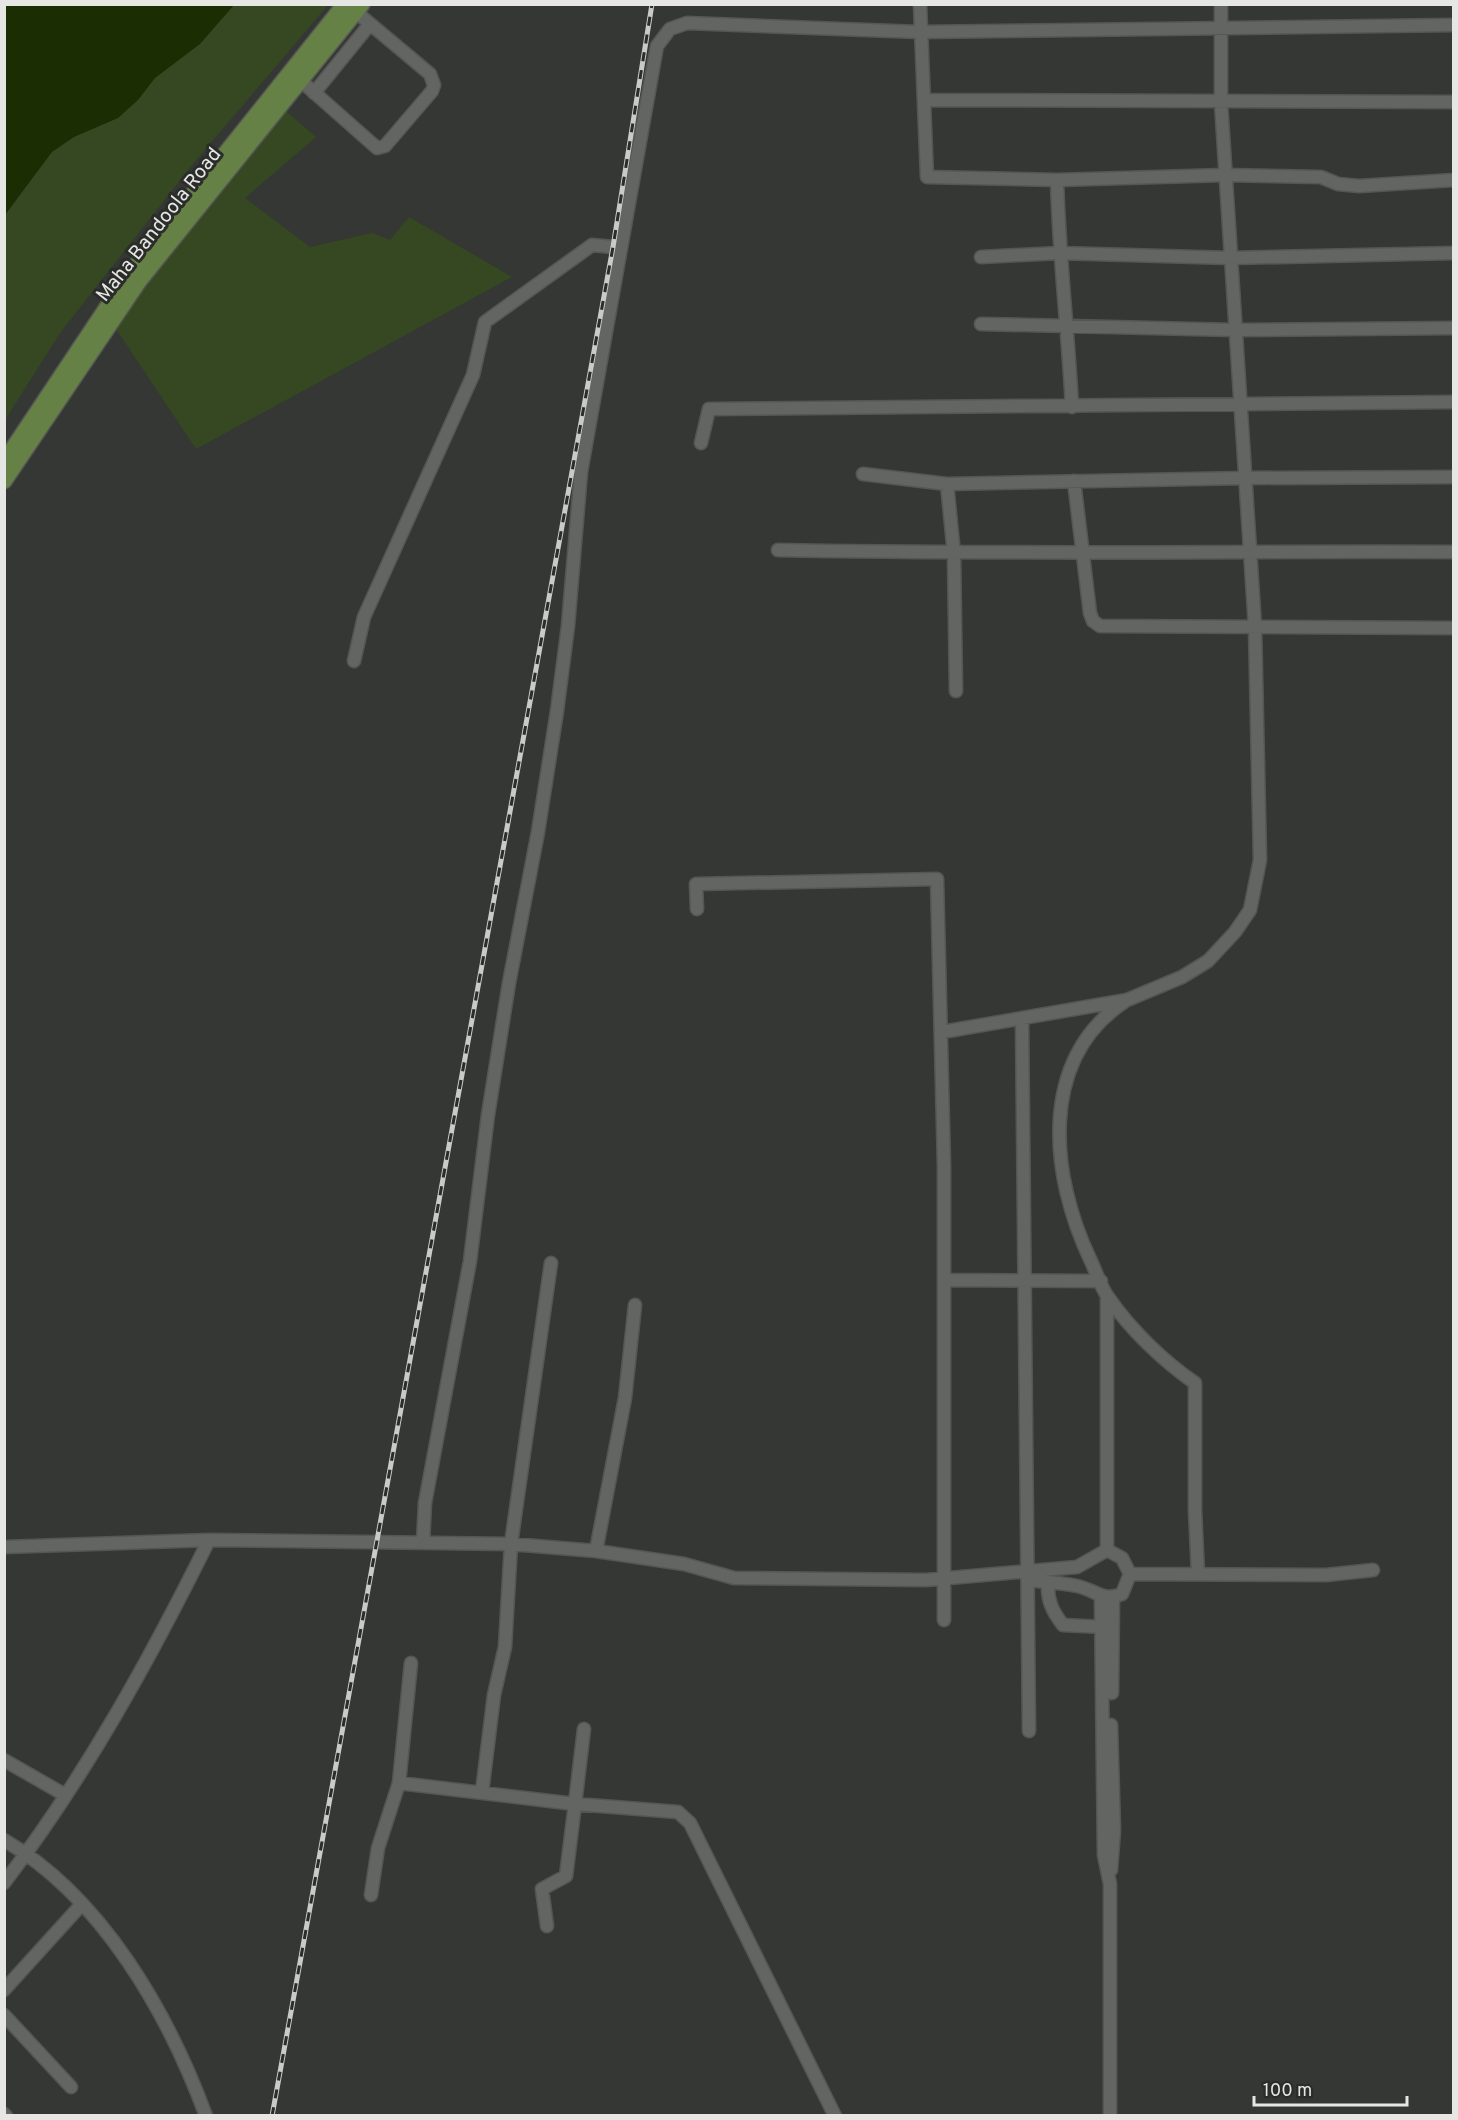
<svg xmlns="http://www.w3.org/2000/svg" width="1458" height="2120" font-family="Overpass,sans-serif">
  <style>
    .green { fill: #354821 }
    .water { fill: #1b2d02 }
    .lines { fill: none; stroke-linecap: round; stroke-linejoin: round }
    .minor-casing { stroke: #555654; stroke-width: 15 }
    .major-casing { stroke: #555654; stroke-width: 18 }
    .minor { stroke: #636562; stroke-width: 12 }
    .major { stroke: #668146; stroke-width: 15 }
    .rail-casing { stroke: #cacbc9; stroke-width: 5 }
    .rail { stroke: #2b2d2a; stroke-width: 3; stroke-dasharray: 9; stroke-linecap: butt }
    .labels { text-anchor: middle; stroke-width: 6; stroke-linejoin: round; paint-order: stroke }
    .street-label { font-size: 20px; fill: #e6e7e5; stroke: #2b2d2a }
  </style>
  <rect width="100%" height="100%" fill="#353734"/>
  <path class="green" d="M5 5H328L192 165 60 333 5 420Z
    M279 105 316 137 245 198 310 247 372 233 390 240 409 217 512 277 196 449 110 320Z"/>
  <path class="water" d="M5 4H234V5L200 44 155 78 138 100 118 118 74 137 52 152 5 215Z"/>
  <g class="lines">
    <g class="minor-casing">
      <path id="minor" d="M920 4 927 177 1057 180 1225 175 1321 177 1338 184 1359 186 1454 180
        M300 80 377 148 385 146 432 91 434 85 430 74 356 12
        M314 93 370 24
        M926 100 1454 102
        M1057 180C1059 256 1068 331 1072 407
        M981 257 1059 253 1231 258 1454 253
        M981 324 1235 330 1454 328
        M701 443 709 409 1454 402
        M863 474 947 484 1244 478 1454 477
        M1074 481 1090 613 1093 621 1100 626 1454 628
        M947 484 954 554 956 691
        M778 550C1003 555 1228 551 1454 552
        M354 661 364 617 473 375 485 322 592 245 613 247
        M697 909 696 884 937 879 944 1166V1620
        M1124 1002C1037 1060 1051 1177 1090 1259 1096 1271 1100 1286 1108 1297 1130 1329 1163 1361 1195 1383V1510L1198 1574
        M1022 1018 1029 1731
        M942 1032 1127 1000 1182 977 1208 961 1235 932 1250 910 1260 860 1255 627 1221 103V4
        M944 1280 1101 1281
        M1107 1296V1550
        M423 1542 425 1503 470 1261 488 1115 509 983 538 832 557 711 568 626 581 472 657 46 670 29 687 23 919 32 1454 25
        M4 1547 209 1540 511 1544 596 1551 684 1564 734 1578 926 1580 1077 1567 1107 1550 1122 1558 1130 1574 1122 1594C1102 1602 1096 1590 1077 1586 1061 1583 1044 1582 1028 1580
        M596 1551 625 1398 635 1305
        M1130 1574 1326 1575 1373 1570
        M1048 1582C1047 1600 1052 1611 1063 1625L1103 1627
        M1101 1598 1104 1855 1110 1884V2116
        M1112 1693 1113 1598
        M584 1729 575 1804 678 1812 690 1823 835 2116
        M4 1760 65 1795
        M399 1783 575 1804 566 1876 542 1889 547 1926
        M482 1792 494 1695 505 1647 511 1544 551 1263
        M4 1840C102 1897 168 2013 206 2116
        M1111 1870 1114 1830 1111 1725
        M4 1883C85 1777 150 1659 209 1540
        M371 1895 378 1848 399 1783 411 1663
        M4 1990 82 1904
        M4 2015 71 2087
        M4 2114 6 2116"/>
    </g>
    <g class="major-casing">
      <path id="major" d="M4 462 130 273 345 4
        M4 481 139 281 362 4"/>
    </g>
    <use href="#minor" class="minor"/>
    <use href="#major" class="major"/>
    <g class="rail-casing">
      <path id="rail" d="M272 2116 613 247 652 4"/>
    </g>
    <use href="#rail" class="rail"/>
  </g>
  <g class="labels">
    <g class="street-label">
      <text transform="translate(158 224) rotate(-52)" y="7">Maha Bandoola Road</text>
    </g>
  </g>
  <rect width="1458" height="2120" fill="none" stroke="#e6e7e5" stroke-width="12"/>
  <path d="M1254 2096v9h153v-9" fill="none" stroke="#e6e7e5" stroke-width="3"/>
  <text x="1263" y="2096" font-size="18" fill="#e6e7e5" stroke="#2b2d2a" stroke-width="4.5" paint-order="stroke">100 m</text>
</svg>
